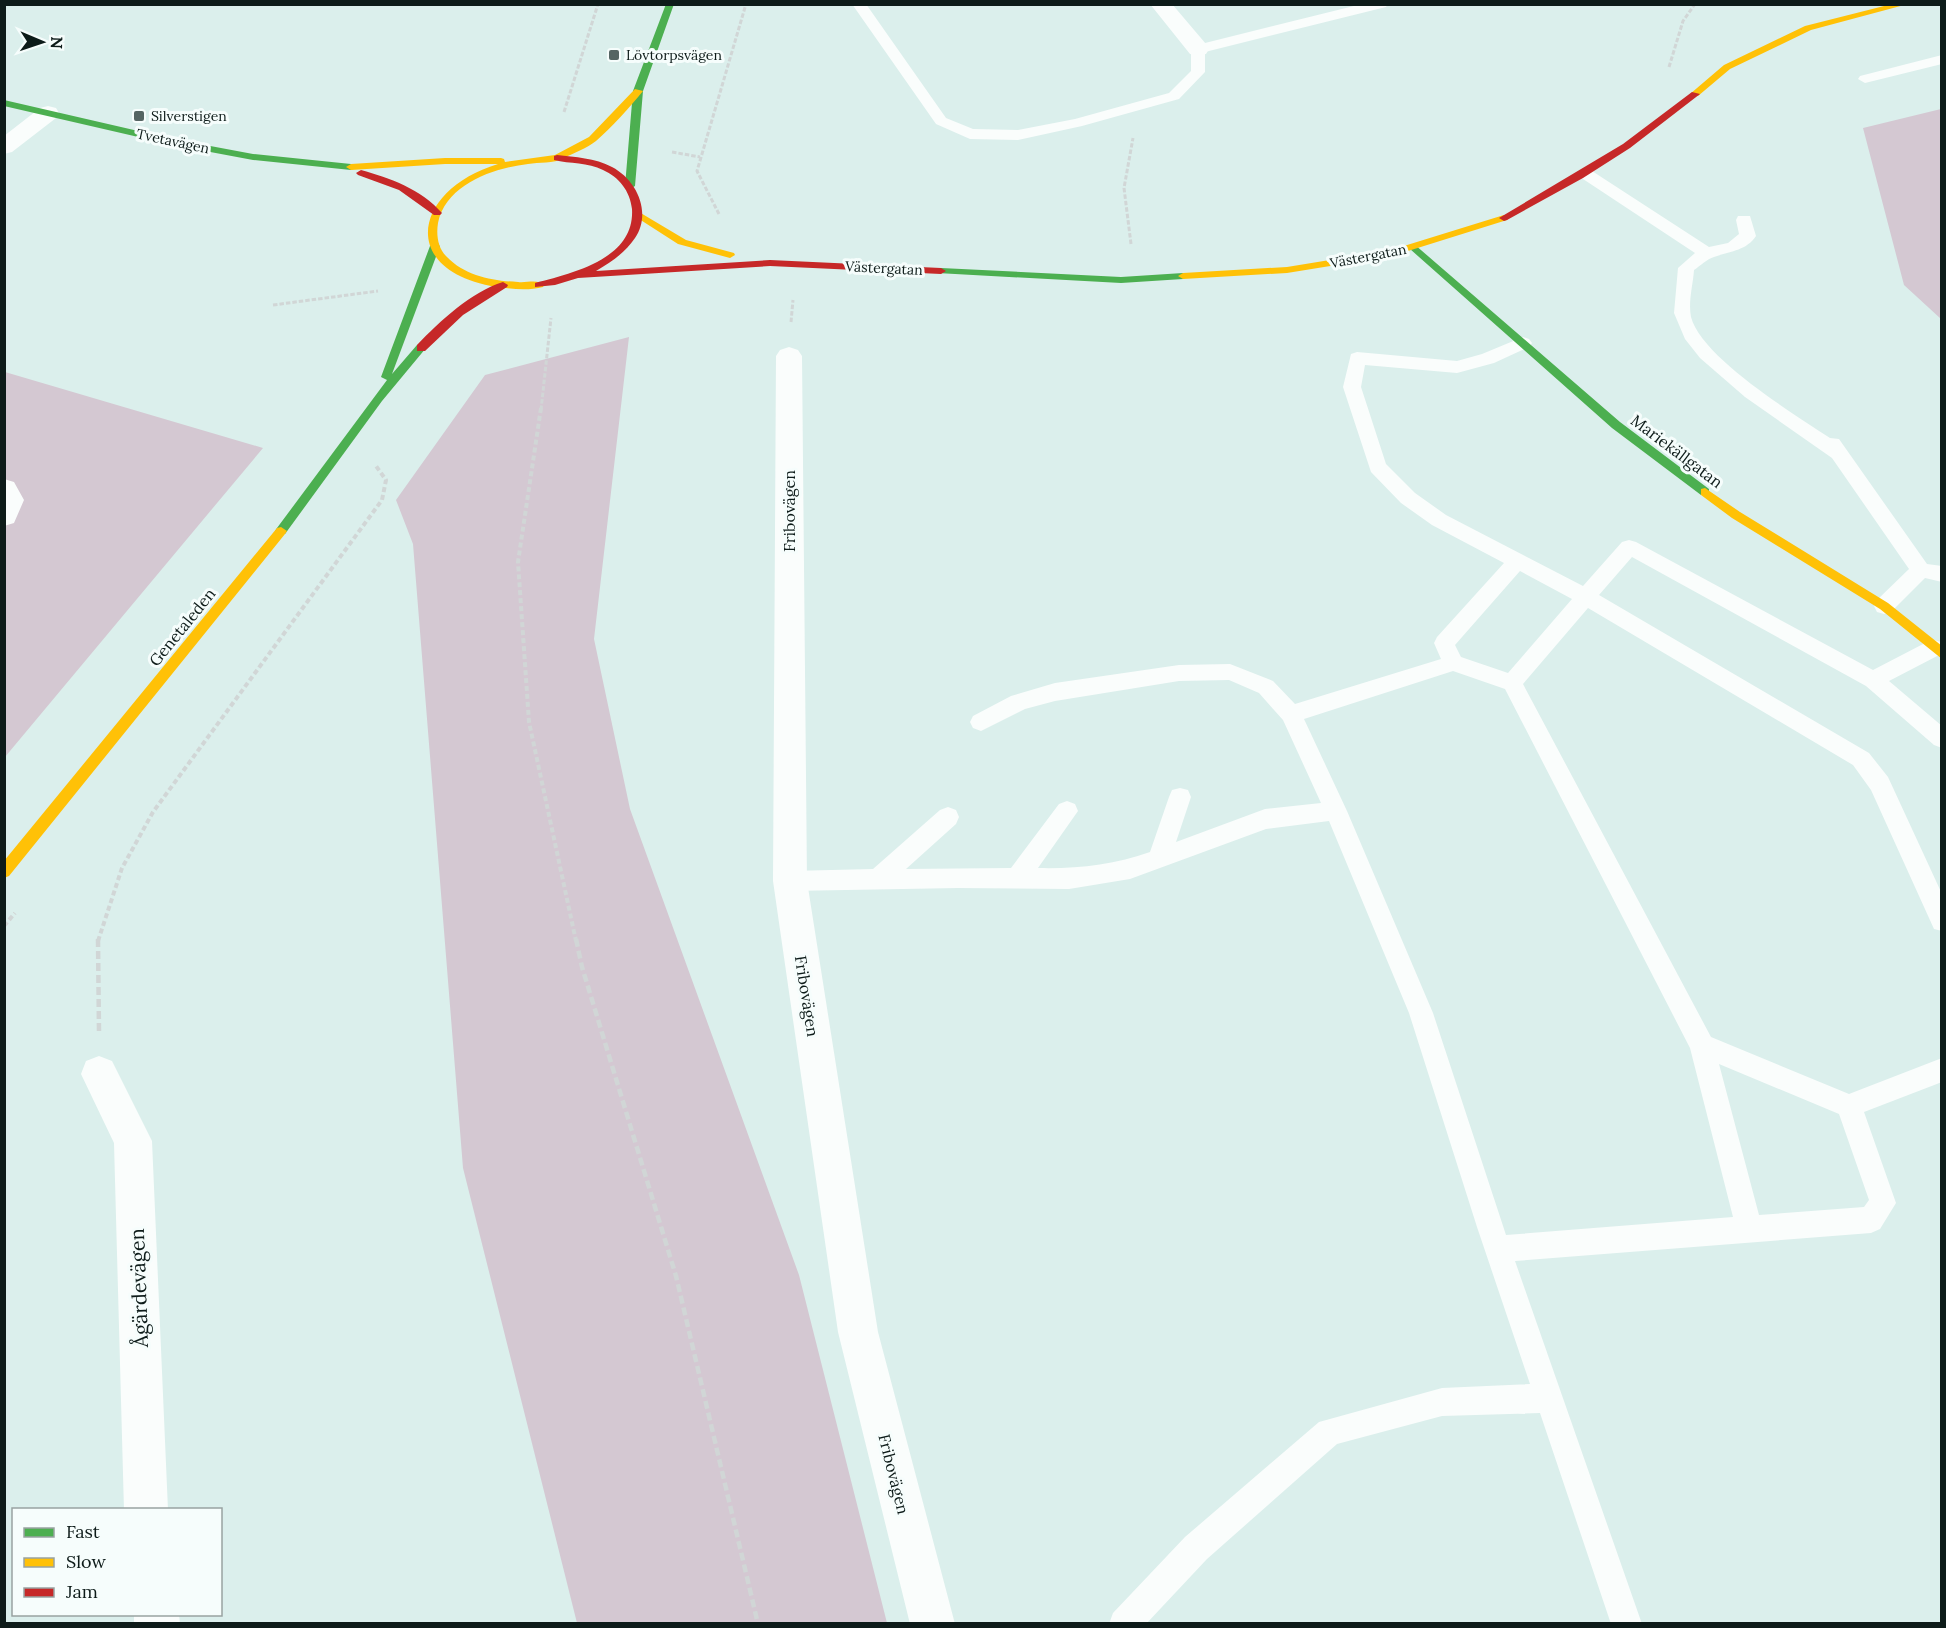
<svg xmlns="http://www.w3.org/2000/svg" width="1946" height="1628" font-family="Lora,serif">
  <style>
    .forest { fill: #d4c8d2 }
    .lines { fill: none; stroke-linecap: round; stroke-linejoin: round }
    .path-far2 { stroke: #d1d6d6; stroke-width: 3; stroke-dasharray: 4.5 2; stroke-linecap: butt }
    .path-far1 { stroke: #d1d6d6; stroke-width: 4; stroke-dasharray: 5 3; stroke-linecap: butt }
    .path { stroke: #d1d6d6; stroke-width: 4.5; stroke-dasharray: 8 4; stroke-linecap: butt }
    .lane { fill: #fafdfc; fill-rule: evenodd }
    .street { fill: #fafdfc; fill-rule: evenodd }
    .fast { fill: #4caf50; fill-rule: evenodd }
    .slow { fill: #ffc107; fill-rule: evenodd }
    .jam { fill: #c62828; fill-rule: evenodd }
    .poi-dot { fill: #556563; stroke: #f6fdfc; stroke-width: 2 }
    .labels { text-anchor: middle; stroke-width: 6; stroke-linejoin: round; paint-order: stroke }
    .far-poi-label { font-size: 14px; fill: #0d1b19; stroke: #f6fdfc; text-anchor: start }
    .far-street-label { font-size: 14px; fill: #0d1b19; stroke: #f6fdfc }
    .street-label { font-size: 16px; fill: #0d1b19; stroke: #f6fdfc }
    .near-street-label { font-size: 20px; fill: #0d1b19; stroke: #f6fdfc }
  </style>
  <rect width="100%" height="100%" fill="#dbefec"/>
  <path class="forest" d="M1941 109H1942L1941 319 1904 285 1863 128Z
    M629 337 594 639 630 809 799 1275 887 1623H577L463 1168 413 544 396 500 485 375Z
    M5 372 263 448 5 757Z"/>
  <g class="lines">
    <path class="path-far2" d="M1669 67 1683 21 1695 4
      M564 112 598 4
      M672 152 700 157
      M719 214 697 171 746 4
      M1131 244 1124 188 1133 138
      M273 305 378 291
      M791 322 793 300
      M541 410 551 318"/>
    <path class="path-far1" d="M541 408 518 562 529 722 576 941
      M4 926 15 913
      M98 941 122 868 153 812 382 500 386 480 376 466"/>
    <path class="path" d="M98 939 99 1032
      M576 939 582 967 676 1276 758 1624"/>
    <path class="lane" d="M852 4H866L946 118 973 129 1018 130 1075 119 1169 93 1191 71V49L1193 46 1362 4H1388L1386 7 1205 52V72L1179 99 1082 126 1018 140 970 139 936 124Z
      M1942 55V64L1865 83 1858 79 1860 76Z
      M1586 169 1592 171 1709 247 1728 243 1739 234 1736 220 1738 216H1750L1756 236C1746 251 1730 251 1714 257 1707 259 1700 266 1694 270 1693 285 1688 302 1691 317 1702 358 1794 414 1830 438L1839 439 1927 564 1942 566V582L1925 578 1891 612 1884 614 1877 612 1874 606 1877 600 1909 569 1832 458 1745 397 1700 358 1685 339 1674 313 1678 268 1695 253 1580 177 1578 174 1580 171Z
      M1523 337 1529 339 1532 343 1529 347 1494 363 1457 373 1365 365 1361 387 1386 464 1415 493 1446 515 1583 586 1622 542 1629 540 1636 542 1873 670 1927 642 1934 640 1941 642V654L1889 681 1942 726V748L1934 745 1866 686 1632 557 1599 595 1869 753 1888 777 1942 894V931L1934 929 1871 790 1853 765 1588 608 1523 684 1711 1037 1849 1094 1942 1058V1082L1864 1112 1896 1203 1880 1229 1871 1233 1515 1261 1642 1624H1611L1540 1413 1442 1416 1337 1444 1207 1559 1146 1624H1109L1113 1613 1185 1537 1319 1422 1442 1388 1530 1384 1477 1227 1409 1013 1329 821 1266 829 1130 879 1069 889 958 888 790 891 782 888 778 881 782 874 790 871 873 869 940 810 948 807 956 810 959 817 956 824 906 869 1011 868 1059 804 1067 801 1075 804 1078 811 1038 868C1075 869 1114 865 1150 852L1169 797 1172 790 1180 788 1188 790 1191 797 1176 842 1265 809 1321 803 1283 720 1259 693 1229 680 1179 681 1055 701 1025 709 981 731 973 728 970 722 973 716 1011 696 1055 683 1179 665 1230 664 1273 681 1295 704 1441 659 1434 643 1437 637 1504 563 1432 525 1401 503 1371 472 1343 387 1351 354 1357 352 1457 361 1482 354ZM1520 571 1572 599 1508 673 1461 657 1455 645ZM1453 671 1505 689 1690 1048 1733 1217 1506 1235 1433 1013 1347 811 1304 719ZM1719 1064 1839 1114 1869 1200 1864 1207 1759 1215Z"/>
    <path class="street" d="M1150 4H1172L1206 44 1209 49 1206 54 1198 55 1190 54Z
      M48 106 56 108 59 113 56 118 12 152 4 154V136L40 108Z
      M789 347 798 350 802 356 807 881 878 1332 955 1624H910L838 1332 773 881 776 356 780 350Z
      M4 479 14 482 24 500 14 523 4 526Z
      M99 1056 112 1061 152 1141 168 1510H124L114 1143 81 1074 86 1061Z
      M134 1614H179L180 1624H134Z"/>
    <path class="fast" d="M666 4H674L643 91 635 186 630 189 625 186 633 91Z
      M4 100 173 139 253 154 351 164 356 167 351 170 253 160 173 145 4 106Z
      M435 243 440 246 392 374 417 345 421 344 426 348 382 401 285 534H277L275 531 277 528 387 380 381 377 430 246Z
      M1414 244 1620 422 1709 489V495H1701L1612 428 1410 249V245Z
      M941 268 1121 277 1183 273 1188 276 1183 279 1121 283 937 273V269Z"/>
    <path class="slow" d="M1892 4H1908L1811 30 1730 69 1698 96 1690 94 1724 65 1805 26Z
      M635 89 643 91C630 107 611 128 596 141 587 148 574 153 564 158 553 164 539 162 528 164 494 168 446 184 438 223 436 235 438 249 447 257 465 276 493 281 518 282 527 283 538 279 544 285L543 287C528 291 512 289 497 287 396 271 414 189 498 164H445L351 170 346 167 351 164 445 158H501L504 159 505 162 555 155 589 137Z
      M639 212 686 240 734 253 735 255 730 258 678 244 636 217 634 215Z
      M1504 215 1509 218 1507 220 1392 256 1287 273 1183 279 1178 276 1183 273 1287 267 1391 250Z
      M1705 488 1740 512 1888 603 1942 646V659L1880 609 1732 518 1701 495V489Z
      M281 527 287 531 285 534 9 876 4 878V861L277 528Z"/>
    <path class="jam" d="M1692 92 1700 94 1630 148 1583 178 1507 220 1504 221 1499 218 1623 144Z
      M557 155C575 157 595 158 612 167 637 180 652 213 635 238 625 253 611 262 596 271L770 260 941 268 946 271 941 274 770 266 578 278 555 285 535 287V283C573 273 635 259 632 209 630 191 619 177 603 170 588 162 570 164 554 160V156Z
      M361 170C390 178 421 189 442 213L440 215H434L399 190 358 175 356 173Z
      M503 282 508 285 507 287 463 315 425 351H417V345C440 321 471 292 503 282Z"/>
  </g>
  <g class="poi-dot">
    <rect x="608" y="49" width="12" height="12" rx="3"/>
    <rect x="133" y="110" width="12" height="12" rx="3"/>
  </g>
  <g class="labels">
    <g class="far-poi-label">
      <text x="626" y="60">Lövtorpsvägen</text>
      <text x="151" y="121">Silverstigen</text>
    </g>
    <g class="far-street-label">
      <text transform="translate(173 141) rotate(12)" y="5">Tvetavägen</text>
      <text transform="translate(1368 256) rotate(-11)" y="5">Västergatan</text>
      <text transform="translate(884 268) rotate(3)" y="5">Västergatan</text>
    </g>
    <g class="street-label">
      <text transform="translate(1677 451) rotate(37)" y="6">Mariekällgatan</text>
      <text transform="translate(789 511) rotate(-90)" y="6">Fribovägen</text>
      <text transform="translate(182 627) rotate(-51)" y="6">Genetaleden</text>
      <text transform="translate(807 996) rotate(81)" y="6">Fribovägen</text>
      <text transform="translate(894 1474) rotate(76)" y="6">Fribovägen</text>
    </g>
    <g class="near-street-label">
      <text transform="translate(139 1288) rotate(-92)" y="7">Ågärdevägen</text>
    </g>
  </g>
  <rect width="1946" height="1628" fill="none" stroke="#0d1b19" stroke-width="12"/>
  <rect x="12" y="1508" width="210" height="108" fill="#f6fdfc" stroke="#99a3a1" stroke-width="1.5"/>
  <rect x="24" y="1528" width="30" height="9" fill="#4caf50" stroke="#99a3a1" stroke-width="1.5"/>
  <text x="66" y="1538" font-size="18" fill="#0d1b19">Fast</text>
  <rect x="24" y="1558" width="30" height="9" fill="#ffc107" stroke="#99a3a1" stroke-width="1.5"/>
  <text x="66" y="1568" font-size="18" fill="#0d1b19">Slow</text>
  <rect x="24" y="1588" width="30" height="9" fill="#c62828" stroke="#99a3a1" stroke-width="1.5"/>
  <text x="66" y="1598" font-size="18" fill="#0d1b19">Jam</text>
  <g transform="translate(42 42) rotate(92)" stroke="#f6fdfc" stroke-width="4.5" paint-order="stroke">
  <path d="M0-4.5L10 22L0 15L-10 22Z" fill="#0d1b19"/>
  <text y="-9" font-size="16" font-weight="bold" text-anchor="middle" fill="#0d1b19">N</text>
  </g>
</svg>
